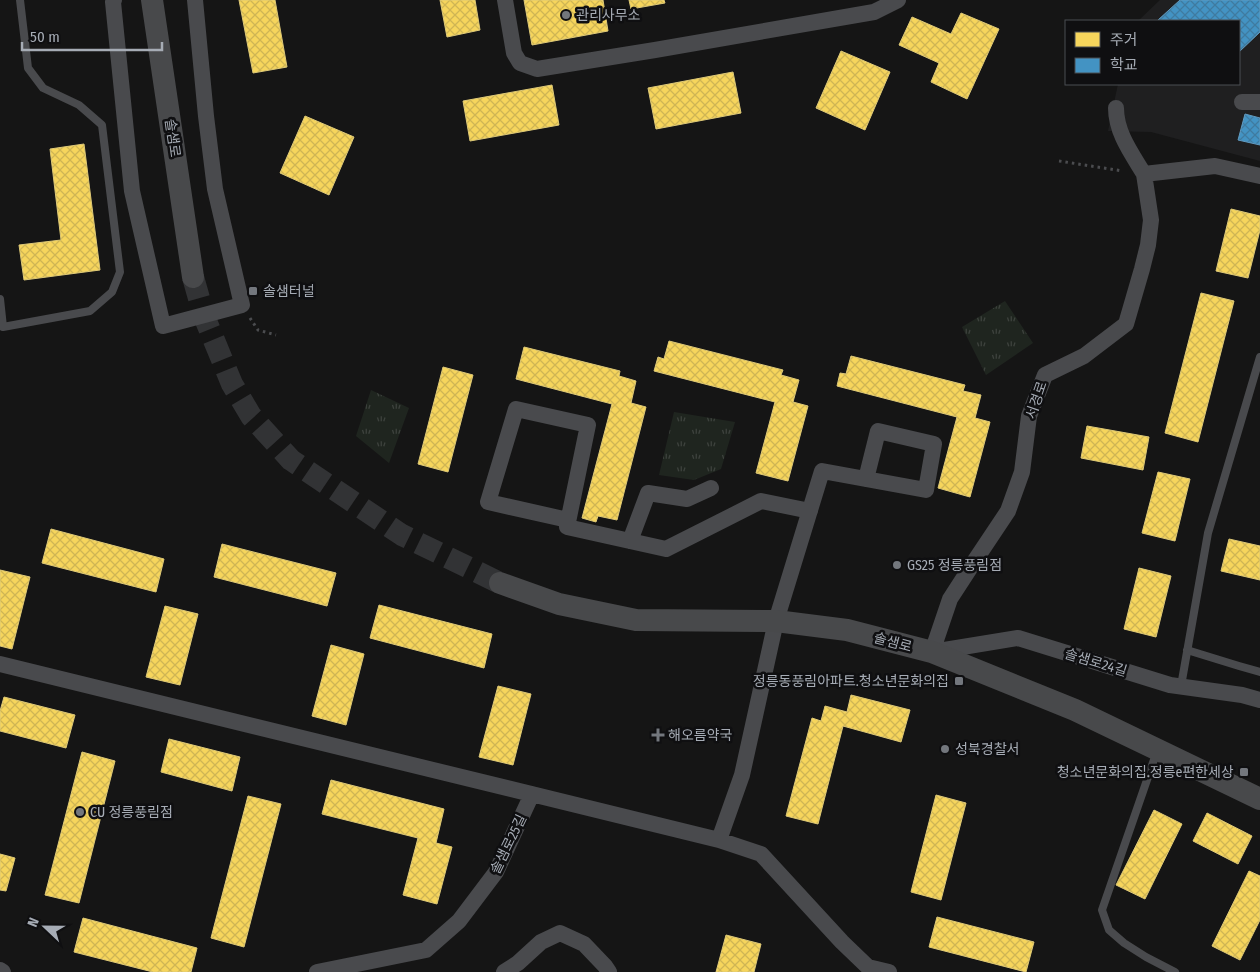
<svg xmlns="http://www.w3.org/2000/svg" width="1260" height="972" font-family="'Fira Sans Condensed','Noto Sans KR',sans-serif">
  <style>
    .built { fill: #1f1f20 }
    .grass { fill: url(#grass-tufts) }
    .homes { fill: url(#homes-cross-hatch); stroke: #dec977 }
    .schools { fill: url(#schools-cross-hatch); stroke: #619abf }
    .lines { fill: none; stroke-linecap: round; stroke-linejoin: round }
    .secondary-tunnel { stroke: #323335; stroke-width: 22; stroke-dasharray: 22 11; stroke-linecap: butt }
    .path { stroke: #4b4c4f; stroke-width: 3; stroke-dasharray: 2.5 4; stroke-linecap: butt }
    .service { stroke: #494a4d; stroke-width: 8 }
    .minor { stroke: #494a4d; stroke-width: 16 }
    .secondary { stroke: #48494b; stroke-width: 22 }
    .poi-dot { fill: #73777d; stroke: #0f0f11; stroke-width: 2 }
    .labels { text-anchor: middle; stroke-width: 5; stroke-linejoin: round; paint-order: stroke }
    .poi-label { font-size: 14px; fill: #a6acb5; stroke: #0f0f11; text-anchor: start }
    .street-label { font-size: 14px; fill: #a6acb5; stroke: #0f0f11 }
  </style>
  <defs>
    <pattern id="grass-tufts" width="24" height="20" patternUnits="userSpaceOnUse" patternTransform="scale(1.25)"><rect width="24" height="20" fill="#1f251f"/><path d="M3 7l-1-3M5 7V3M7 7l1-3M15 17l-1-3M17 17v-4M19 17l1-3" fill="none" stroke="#3d423d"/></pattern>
    <pattern id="homes-cross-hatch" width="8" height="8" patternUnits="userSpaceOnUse" patternTransform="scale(1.25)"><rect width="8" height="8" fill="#f6d55c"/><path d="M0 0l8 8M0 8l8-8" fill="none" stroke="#cfb554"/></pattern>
    <pattern id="schools-cross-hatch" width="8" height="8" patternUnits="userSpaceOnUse" patternTransform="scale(1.25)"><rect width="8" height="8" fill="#4393c3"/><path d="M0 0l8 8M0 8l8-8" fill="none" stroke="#3f7ba0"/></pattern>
  </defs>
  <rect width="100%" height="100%" fill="#151515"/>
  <path class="built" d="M1160 0H1260V161L1151 132 1108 131 1118 84H1239V21H1138Z"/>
  <path class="grass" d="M1005 301 1033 343 986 375 962 327Z
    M371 390 409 408 389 463 356 436Z
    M674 412 735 422 721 469 694 480 659 475Z"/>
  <path class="homes" d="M239 0H275L287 67 253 73Z
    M440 0H475L480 30 447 37Z
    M524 0H603L608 31 532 45Z
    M629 0H664L665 3 631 9Z
    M961 13 999 29 967 99 931 82 939 63 899 45 912 17 951 34Z
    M841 51 890 72 865 130 816 108Z
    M733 72 741 113 656 129 648 88Z
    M552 85 559 125 470 141 463 101Z
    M305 116 354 137 329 195 280 173Z
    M84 144 100 270 24 280 19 245 61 240 50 149Z
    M1231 209 1260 216V230L1248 278 1216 271Z
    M1201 293 1234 301 1198 442 1165 433Z
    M669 341 783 370 781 375 799 380 793 402 808 406 788 481 756 473 775 402 654 371 658 357 664 359Z
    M524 347 620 371 619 376 636 381 631 403 646 407 617 520 598 516 596 522 582 518 612 404 516 379Z
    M851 356 965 385 963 391 981 395 975 418 990 422 970 497 938 488 957 417 837 386 840 373 846 374Z
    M443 367 473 375 448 472 418 464Z
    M1087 426 1149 437 1143 470 1081 458Z
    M1158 472 1190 479 1175 541 1142 533Z
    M51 529 164 559 156 592 42 563Z
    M1229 539 1260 546V580L1221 571Z
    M222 544 336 573 327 606 214 577Z
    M1139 568 1171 576 1156 637 1124 629Z
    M0 570 30 577 12 649 0 646Z
    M379 605 492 634 484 668 370 638Z
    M165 606 198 614 180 685 146 677Z
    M331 645 364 654 346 725 312 716Z
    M498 686 531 694 513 765 479 757Z
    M851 695 910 710 901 742 843 726 818 824 786 816 812 718 821 721 825 706 847 712Z
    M4 697 75 715 66 748 0 731V711Z
    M169 739 240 757 232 791 161 772Z
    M82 752 115 761 79 903 45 895Z
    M331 780 444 809 436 843 452 847 437 904 403 895 418 838 322 814Z
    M936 795 966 803 941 900 911 892Z
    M248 796 281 804 244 947 211 938Z
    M1154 810 1182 824 1145 899 1116 885Z
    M1207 813 1252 836 1238 864 1193 841Z
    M0 854 15 858 6 891 0 890Z
    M1249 871 1260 876V920L1240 960 1212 946Z
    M937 917 1034 942 1026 972 929 947Z
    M83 918 197 948 191 972H153L74 952Z
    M726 935 761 944 754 972H716Z"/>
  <path class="schools" d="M1180 0H1260V32L1239 52V21H1159L1158 20Z
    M1245 114 1260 118V145L1238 140Z"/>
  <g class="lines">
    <path class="secondary-tunnel" d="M193 277 204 316 232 384 251 416 291 460 402 535 500 583"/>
    <path class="path" d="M1059 161 1123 171
      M250 318 258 330 276 335"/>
    <path class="service" d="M0 299 3 327 90 311 112 292 120 272 102 125 79 105 43 88 28 68 20 0
      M1187 650 1239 666 1260 672
      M1181 686 1208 533 1260 357
      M1157 751 1102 910 1109 930 1124 943 1146 957 1175 972"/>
    <path class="minor" d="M114 0 113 2 132 191 163 326 242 305 215 189 206 116 195 0
      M505 0 514 53 520 63 537 69 655 50 874 12 898 0
      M1242 102H1260
      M1116 108C1116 133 1132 154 1144 174
      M1260 176 1215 166 1144 174 1151 220 1148 245 1142 269 1126 324 1084 356 1045 375 1029 416 1022 472 1008 511 974 562 950 599 932 652 1018 638 1170 685 1242 695 1260 700
      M568 520 488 502 516 409 588 425 567 527 666 549 761 501 810 511
      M630 541 648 493 687 499 711 488
      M0 664 719 840 761 854 842 942 868 967 889 972
      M719 840 742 775 776 621 822 471 926 490 934 444 878 431 866 479
      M0 970 3 972
      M317 972 426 950 459 921 496 872 532 794
      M504 972 518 963 541 942 560 933 584 944 605 966 609 972"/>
    <path class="secondary" d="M152 0 193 277
      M500 583 559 604 636 620 776 621 847 630 932 652 1075 710 1260 799"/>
  </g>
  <g class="poi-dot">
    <circle cx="566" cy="15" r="5"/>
    <rect x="248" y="286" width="10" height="10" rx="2.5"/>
    <circle cx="897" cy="565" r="5"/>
    <rect x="954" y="676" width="10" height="10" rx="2.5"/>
    <path d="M655.5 727.5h5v5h5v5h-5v5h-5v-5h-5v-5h5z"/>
    <circle cx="945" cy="749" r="5"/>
    <rect x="1239" y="767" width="10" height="10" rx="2.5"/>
    <circle cx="80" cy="812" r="5"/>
  </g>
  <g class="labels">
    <g class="poi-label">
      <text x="576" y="20">관리사무소</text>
      <text x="263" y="296">솔샘터널</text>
      <text x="907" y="570">GS25 정릉풍림점</text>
      <text x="949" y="686" text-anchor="end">정릉동풍림아파트.청소년문화의집</text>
      <text x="668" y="740">해오름약국</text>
      <text x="955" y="754">성북경찰서</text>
      <text x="1234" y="777" text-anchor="end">청소년문화의집.정릉e편한세상</text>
      <text x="90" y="817">CU 정릉풍림점</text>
    </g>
    <g class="street-label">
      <text transform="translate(173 138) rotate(82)" y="5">솔샘로</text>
      <text transform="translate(1036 400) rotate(-71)" y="5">서경로</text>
      <text transform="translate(893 642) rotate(15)" y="5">솔샘로</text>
      <text transform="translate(1096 662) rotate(17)" y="5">솔샘로24길</text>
      <text transform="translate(508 844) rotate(-64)" y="5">솔샘로25길</text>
    </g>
  </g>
  <rect x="1065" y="20" width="175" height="65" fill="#0f0f11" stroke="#4b4e53"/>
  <rect x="1075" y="32" width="25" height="15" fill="#f6d55c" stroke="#4b4e53"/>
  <text x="1110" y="45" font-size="15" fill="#a6acb5">주거</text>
  <rect x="1075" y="58" width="25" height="15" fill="#4393c3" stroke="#4b4e53"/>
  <text x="1110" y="70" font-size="15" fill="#a6acb5">학교</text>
  <g transform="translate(45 927) rotate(292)" stroke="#0f0f11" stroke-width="4" paint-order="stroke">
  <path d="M0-4L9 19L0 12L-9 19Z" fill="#a6acb5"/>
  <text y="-8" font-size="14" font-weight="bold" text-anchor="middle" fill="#a6acb5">N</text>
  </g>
  <path d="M22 42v8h140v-8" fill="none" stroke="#a6acb5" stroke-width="2.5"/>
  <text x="30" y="42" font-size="15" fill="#a6acb5" stroke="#0f0f11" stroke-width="4" paint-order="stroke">50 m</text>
</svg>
